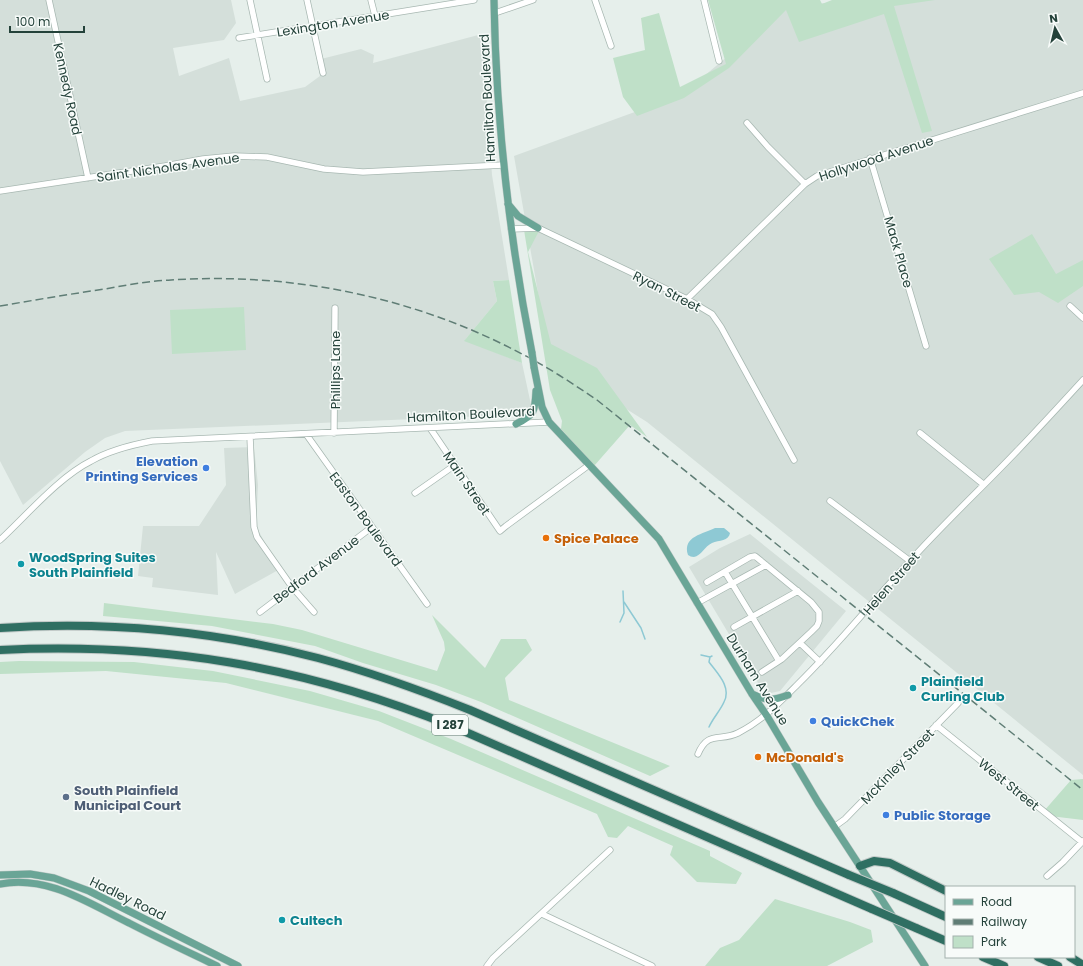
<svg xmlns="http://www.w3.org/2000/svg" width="1083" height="966" font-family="Poppins,sans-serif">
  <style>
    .built { fill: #d4dfda }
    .green { fill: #bfe0c8 }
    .water { fill: #8ec9d4 }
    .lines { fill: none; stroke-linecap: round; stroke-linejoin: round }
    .stream { stroke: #8ec9d4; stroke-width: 1.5 }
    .minor-casing { stroke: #a8b8b2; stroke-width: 7 }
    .major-casing { stroke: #c2cac8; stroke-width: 8 }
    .highway-casing { stroke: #c2cac8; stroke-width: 10 }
    .minor { stroke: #fff; stroke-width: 5.5 }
    .major { stroke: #6aa596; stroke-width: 7 }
    .highway { stroke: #2f6f62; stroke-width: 8 }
    .rail { stroke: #5f7d75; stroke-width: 1.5; stroke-dasharray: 8 4; stroke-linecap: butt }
    .major-bridge-casing { stroke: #c2cac8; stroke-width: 8; stroke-linecap: butt }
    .highway-bridge-casing { stroke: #c2cac8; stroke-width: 10; stroke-linecap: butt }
    .major-bridge { stroke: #6aa596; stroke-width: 7 }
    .highway-bridge { stroke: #2f6f62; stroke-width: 8 }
    .shop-dot { fill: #3f7fe0; stroke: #f7fbf9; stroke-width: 1.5 }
    .food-dot { fill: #e8710a; stroke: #f7fbf9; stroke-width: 1.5 }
    .culture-dot { fill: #0f9aa8; stroke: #f7fbf9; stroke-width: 1.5 }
    .service-dot { fill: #5c6f8a; stroke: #f7fbf9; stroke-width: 1.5 }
    .labels { text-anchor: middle; stroke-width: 3; stroke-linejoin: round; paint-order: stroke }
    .shield { fill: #f7fbf9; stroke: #637a73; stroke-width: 1 }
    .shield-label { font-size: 12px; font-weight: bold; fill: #24423a }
    .street-label { font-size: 13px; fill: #24423a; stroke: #f7fbf9 }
    .shop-label { font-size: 13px; font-weight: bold; fill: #366cbe; stroke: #f7fbf9; text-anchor: start }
    .food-label { font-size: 13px; font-weight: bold; fill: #c56008; stroke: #f7fbf9; text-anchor: start }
    .culture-label { font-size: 13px; font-weight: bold; fill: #0d838f; stroke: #f7fbf9; text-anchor: start }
    .service-label { font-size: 13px; font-weight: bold; fill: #4e5e75; stroke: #f7fbf9; text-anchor: start }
  </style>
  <rect width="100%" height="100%" fill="#e6efeb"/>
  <path class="built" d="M0 0H231L236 23 224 40 173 48 179 76 229 58 240 101 305 87 320 76 317 60 361 49 374 55 373 63 482 34 492 175 509 280 493 281 497 301 465 340 522 363 533 414 125 431 105 438 85 452 23 505 0 461Z
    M887 0H1083V775L647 422 550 361 514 156 654 105 685 92 790 4 867 2Z
    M254 447 258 485 256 526 274 560 280 569 235 594 216 552 218 595 152 587 153 578 138 576 143 526H199L226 485 224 448Z
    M750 534 846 611 780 691 771 693H767L761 688 689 567 720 548Z"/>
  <path class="green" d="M708 0H820L822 4 832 0H935L894 6 932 131 922 133 884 14 799 42 786 10 729 68 684 98 637 116 623 97 613 58 645 50 641 18 659 13 680 87 726 64Z
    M524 230 539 231 528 252 551 344 597 368 647 437 630 425 594 466 561 429 562 421 550 390Z
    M1032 234 1056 274 1083 260V286L1058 303 1039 292 1014 295 989 259Z
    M509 280 522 363 464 341 497 301 493 281Z
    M244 307 246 350 172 354 170 310Z
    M104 603 273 624 302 630 437 671 445 650 444 642 432 615 485 668 501 639H526L532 650 505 678 509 700 670 766 650 776 481 702 436 685 363 663 315 646 212 626 103 616Z
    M19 661 134 662 213 671 310 691 379 711 451 739 710 851V856L742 873 736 884 697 882 670 855 673 846 628 826 617 838 608 837 597 814 378 721 226 683 106 671 0 674V662Z
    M1083 779V820L1050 816 1044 811 1071 780Z
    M775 899 850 922 871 930 873 942 827 966H705L720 948 739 940Z"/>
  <path class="water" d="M715 528H724L730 533C729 541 719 540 712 543 705 546 701 556 694 557 691 557 690 556 688 555 682 536 704 534 715 528Z"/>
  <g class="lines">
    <path class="stream" d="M624 602 641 628 645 639
      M620 622 624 613 623 591
      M701 655 710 657 712 656
      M709 727C713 718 720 711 724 702 732 687 717 673 709 662L710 657"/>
    <g class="minor-casing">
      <path id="minor" d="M49 0 88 178
        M250 0 267 79
        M307 0 323 73
        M371 0 375 16
        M595 0 611 46
        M704 0 719 61
        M495 13 533 0
        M239 38 474 0
        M747 123 768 147 805 184
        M870 158 926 346
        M0 191 165 166 203 159 234 156 267 157 324 169 363 172 503 165
        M511 229 538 228 687 299 712 314 721 327 794 460
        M687 299 805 184 817 176 1083 93
        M1070 306 1083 318
        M430 428 500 531 506 526 589 465
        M334 433 335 308
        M920 433 983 484
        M306 434 427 604
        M250 437 254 527 257 537 292 587 314 612
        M415 493 455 465
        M830 501 910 561
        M0 540C27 515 59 477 91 461 110 450 131 445 152 441L549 422
        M725 572 779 661
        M707 582 750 557 755 556 811 602 819 612V621L817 626 811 632 782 659 762 672
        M697 603 766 565
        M260 612 372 527
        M734 627 798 591
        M800 643 820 662
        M936 725 1082 842
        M698 754C708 730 720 742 738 733 762 721 779 703 798 684 838 645 872 602 910 561 944 523 982 488 1017 451 1039 428 1061 404 1083 380
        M834 827 845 819 958 703
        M1047 876 1063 862 1083 841
        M542 914 652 966
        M487 966 493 958 610 850"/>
    </g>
    <g class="major-casing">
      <path id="major" d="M494 0C496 119 509 236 532 353
        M508 204 518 216 538 228
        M534 367 542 407 549 422 659 539 752 694 767 716 818 802 925 966
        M516 424C535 415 535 411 536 391
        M752 694C767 701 773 701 788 695
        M0 875 30 874 54 878 89 891 238 966
        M0 884C48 875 88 903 129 923 158 938 188 952 217 966"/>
    </g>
    <g class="highway-casing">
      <path id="highway" d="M0 628C106 621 215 631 318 658 370 672 420 690 470 710L849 875
        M0 650C161 642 302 666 452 726L872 909
        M860 866 874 861 890 863 946 891
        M893 893 946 917
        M916 928 946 941
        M983 957 1004 966
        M1038 957 1058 966
        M1070 957 1083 965"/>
    </g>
    <use href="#minor" class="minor"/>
    <use href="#major" class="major"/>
    <use href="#highway" class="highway"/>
    <path class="rail" d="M0 306C35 300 70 294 105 289 127 285 149 281 171 280 292 272 415 297 522 354 548 367 573 384 597 400L1083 790"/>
    <g class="major-bridge-casing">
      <path id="major-bridge" d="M532 353 534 367"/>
    </g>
    <g class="highway-bridge-casing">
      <path id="highway-bridge" d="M849 875 893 893
        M872 909 916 928"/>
    </g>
    <use href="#major-bridge" class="major-bridge"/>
    <use href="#highway-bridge" class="highway-bridge"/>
  </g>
  <g class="shop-dot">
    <circle cx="206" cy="468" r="4"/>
    <circle cx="813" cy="721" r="4"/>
    <circle cx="886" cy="815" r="4"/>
  </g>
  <g class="food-dot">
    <circle cx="546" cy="538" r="4"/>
    <circle cx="758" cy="757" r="4"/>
  </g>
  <g class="culture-dot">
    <circle cx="21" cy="564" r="4"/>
    <circle cx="913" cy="688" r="4"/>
    <circle cx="282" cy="920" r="4"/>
  </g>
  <circle class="service-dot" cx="66" cy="797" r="4"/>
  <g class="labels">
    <rect class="shield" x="432" y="715" width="36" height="20" rx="3"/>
    <g class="shield-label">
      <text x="450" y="729">I 287</text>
    </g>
    <g class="street-label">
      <text transform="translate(333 23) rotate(-9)" y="5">Lexington Avenue</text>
      <text transform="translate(68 89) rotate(78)" y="5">Kennedy Road</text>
      <text transform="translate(487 98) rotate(-93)" y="5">Hamilton Boulevard</text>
      <text transform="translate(876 158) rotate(-18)" y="5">Hollywood Avenue</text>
      <text transform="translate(168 167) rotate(-8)" y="5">Saint Nicholas Avenue</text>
      <text transform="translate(899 252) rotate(74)" y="5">Mack Place</text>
      <text transform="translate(667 291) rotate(27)" y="5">Ryan Street</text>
      <text transform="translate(335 370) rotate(-90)" y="5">Phillips Lane</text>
      <text transform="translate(471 414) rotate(-3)" y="5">Hamilton Boulevard</text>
      <text transform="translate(467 483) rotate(56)" y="5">Main Street</text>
      <text transform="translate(366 519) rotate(54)" y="5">Easton Boulevard</text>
      <text transform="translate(316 569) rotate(-37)" y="5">Bedford Avenue</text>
      <text transform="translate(891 583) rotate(-49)" y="5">Helen Street</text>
      <text transform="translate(758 679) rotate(58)" y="5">Durham Avenue</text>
      <text transform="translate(897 766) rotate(-46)" y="5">McKinley Street</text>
      <text transform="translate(1009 784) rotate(39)" y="5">West Street</text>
      <text transform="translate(128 898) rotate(26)" y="5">Hadley Road</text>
    </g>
    <g class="shop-label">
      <text x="198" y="466" text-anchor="end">Elevation<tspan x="198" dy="15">Printing Services</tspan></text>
      <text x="821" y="726">QuickChek</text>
      <text x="894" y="820">Public Storage</text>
    </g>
    <g class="food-label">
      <text x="554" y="543">Spice Palace</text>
      <text x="766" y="762">McDonald's</text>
    </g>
    <g class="culture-label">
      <text x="29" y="562">WoodSpring Suites<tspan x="29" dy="15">South Plainfield</tspan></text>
      <text x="921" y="686">Plainfield<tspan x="921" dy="15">Curling Club</tspan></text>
      <text x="290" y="925">Cultech</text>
    </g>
    <g class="service-label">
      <text x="74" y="795">South Plainfield<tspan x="74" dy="15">Municipal Court</tspan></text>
    </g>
  </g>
  <rect x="945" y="886" width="130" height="72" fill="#f7fbf9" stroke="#a3b1ad"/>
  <rect x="953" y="899" width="20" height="6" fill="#6aa596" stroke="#a3b1ad"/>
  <text x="981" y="906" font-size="12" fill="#24423a">Road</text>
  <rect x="953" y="919" width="20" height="6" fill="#5f7d75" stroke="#a3b1ad"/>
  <text x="981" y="926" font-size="12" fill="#24423a">Railway</text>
  <rect x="953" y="936" width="20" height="12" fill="#bfe0c8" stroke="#a3b1ad"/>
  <text x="981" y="946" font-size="12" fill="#24423a">Park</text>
  <g transform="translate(1055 28) rotate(352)" stroke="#f7fbf9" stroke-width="3" paint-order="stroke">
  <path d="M0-3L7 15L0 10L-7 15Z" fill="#24423a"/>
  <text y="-6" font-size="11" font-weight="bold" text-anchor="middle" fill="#24423a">N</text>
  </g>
  <path d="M10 26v6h74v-6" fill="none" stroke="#24423a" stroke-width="2"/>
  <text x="16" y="26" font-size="12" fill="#24423a" stroke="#f7fbf9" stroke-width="3" paint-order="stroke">100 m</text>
</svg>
